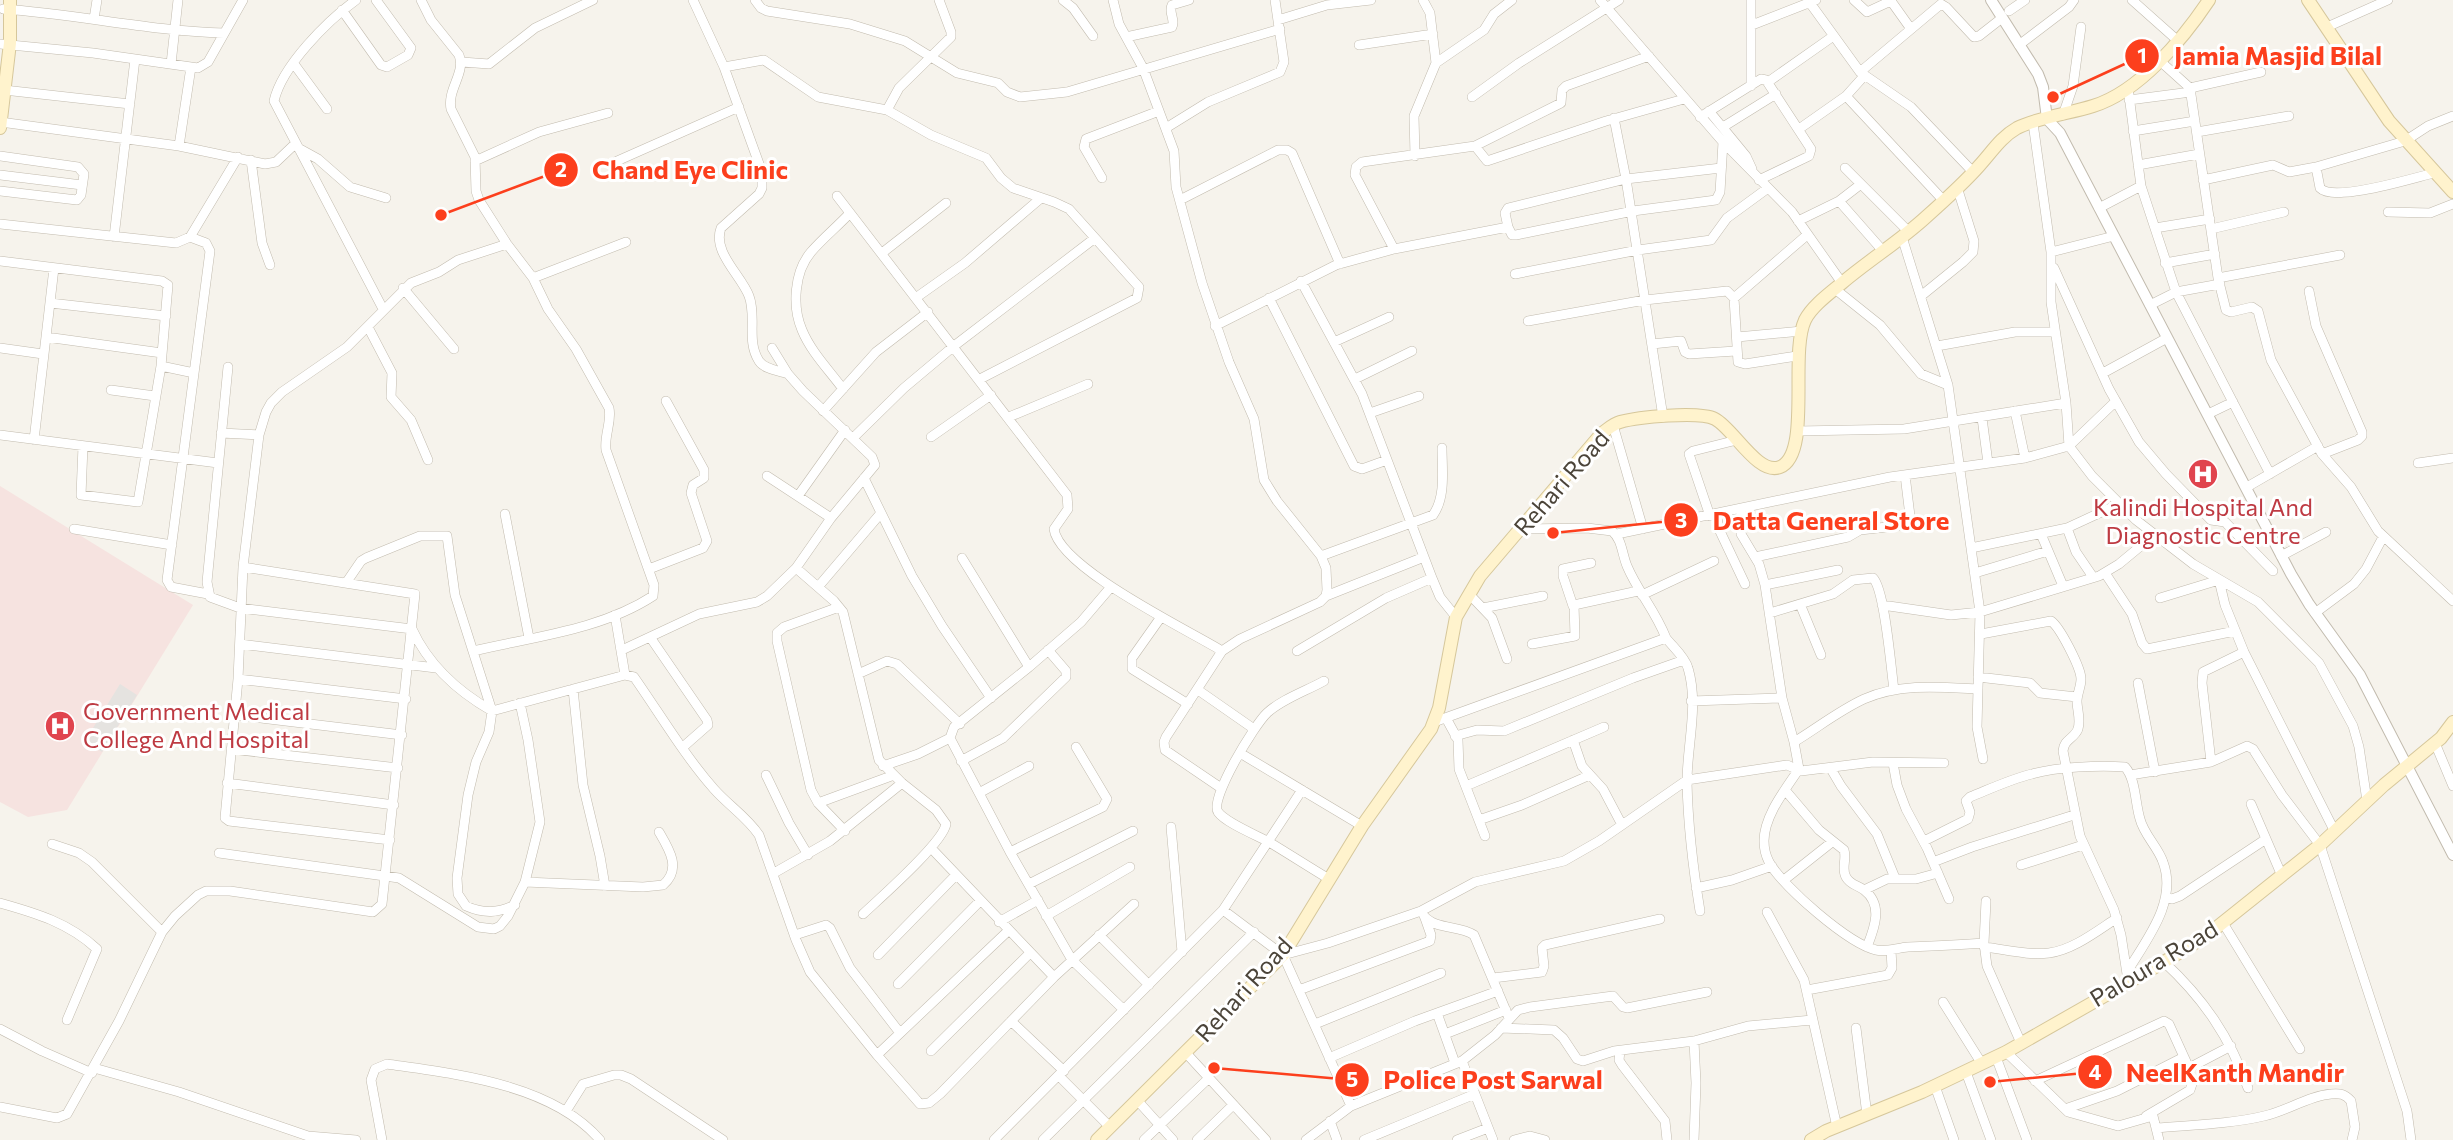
<svg xmlns="http://www.w3.org/2000/svg" width="2453" height="1140" font-family="Commissioner,sans-serif">
  <style>
    .medical { fill: #f6e3e0 }
    .parking { fill: #e5e3e0 }
    .lines { fill: none; stroke-linecap: round; stroke-linejoin: round }
    .minor-casing { stroke: #c2bbae; stroke-width: 10 }
    .tertiary-casing { stroke: #c2bbae; stroke-width: 12 }
    .secondary-casing { stroke: #d6c79b; stroke-width: 14 }
    .minor { stroke: #fff; stroke-width: 9 }
    .tertiary { stroke: #fff; stroke-width: 10 }
    .secondary { stroke: #fff3cd; stroke-width: 12 }
    .labels { text-anchor: middle; stroke-width: 6; stroke-linejoin: round; paint-order: stroke }
    .street-label { font-size: 24px; fill: #4b4439; stroke: #fff }
    .health-label { font-size: 24px; fill: #be3a42; stroke: #fff }
    .leader { fill: none; stroke: #fc3f1d; stroke-width: 2.5 }
    .callout-dot { fill: #fc3f1d; stroke: #fff; stroke-width: 2.5 }
    .mark-label { font-size: 21px; text-anchor: middle; font-weight: bold; fill: #fff }
    .callout-label { font-size: 26px; text-anchor: middle; font-weight: bold; fill: #fc3f1d; stroke: #fff; stroke-width: 6; stroke-linejoin: round; paint-order: stroke }
  </style>
  <rect width="100%" height="100%" fill="#f6f3ec"/>
  <path class="medical" d="M0 486 193 605 67 810 28 817 0 802Z"/>
  <path class="parking" d="M120 684 137 695 102 752 85 741Z"/>
  <g class="lines">
    <g class="minor-casing">
      <path id="minor" d="M356 0C327 21 282 66 274 101L383 309
        M421 0 431 20 459 55C466 73 447 89 451 109L475 157 476 191 479 200 507 244 533 278 548 309 576 349 609 408C612 422 604 435 606 450L654 585 653 596C601 630 532 637 473 651
        M693 0 724 67 762 172V188L759 194 721 228C712 252 741 275 749 296 757 317 746 341 759 361 764 369 779 371 788 374
        M755 0 761 8 767 11 850 24 905 41 957 73 998 83 1007 92 1020 97 1067 92 1280 29
        M1063 0 1073 8 1093 36
        M1113 0 1119 24 1143 68 1174 151 1176 187 1202 283 1229 362 1254 419 1264 480 1277 501 1321 556 1326 568 1327 590 1326 596 1320 602 1240 639 1222 651 1166 737 1164 742 1165 750 1221 788
        M1600 0 1723 142 1792 212 1842 283
        M1854 0 1867 12 1891 1 1911 29
        M2132 0 2177 40
        M1810 3 1860 72 1911 107 1973 172
        M3 9C77 14 150 31 224 33
        M342 10 381 65 387 67 408 55 411 48 376 0
        M2009 11 2025 0
        M94 19 97 0
        M1278 20 1327 5 1371 0
        M1752 25 1816 0
        M2327 27 2388 0
        M1126 37 1172 27C1176 20 1168 13 1172 5L1189 0
        M0 44 93 53 198 68 208 62 243 0
        M1359 45 1433 34
        M2019 45 2069 7 2074 0
        M2160 61 2190 88 2218 278 2226 310 2231 312 2252 307 2258 311 2271 360 2322 454 2351 487 2378 531 2453 601
        M462 62 489 64 535 28 593 0
        M1436 63 1484 30 1494 14 1512 0
        M171 64 178 0
        M294 64 327 109
        M724 67 764 60 818 97 887 110 931 135 986 158 1001 178 1013 188 1054 202 1069 209 1139 287 1137 298 980 379
        M1860 72 1941 4 1946 7 1974 37 1979 36 2002 18
        M1768 82 1832 37
        M1751 86V0
        M2128 88 2141 186 2176 292 2270 474
        M2190 88 2261 72
        M4 90 130 104
        M1846 96 1943 200
        M1472 97 1519 63 1619 0
        M2129 100 2191 92
        M887 110 899 88 951 37V32L939 0
        M1709 111 1746 156 1752 169
        M2063 115 2073 86 2081 27
        M1700 117 1761 79 1766 80 1811 149 1809 156 1759 180
        M1614 118 1626 179 1721 168
        M0 122 179 146 265 164 276 162 295 144
        M2033 123 2051 252V302L2066 403 2069 446 2092 476 2136 520 2193 564 2258 602 2319 663 2353 726 2359 747 2367 801
        M1723 127 1776 94
        M1166 128 1208 102 1280 72 1284 62 1275 0
        M1799 129 1846 96 1864 76
        M2133 131 2195 121
        M2197 132 2289 116
        M179 146 191 67
        M1475 146 1561 103 1562 90 1566 86 1649 56
        M298 148 318 159 350 187 386 198
        M0 156 78 167 84 174 81 195 77 200 0 191
        M1415 156 1414 116 1436 63 1430 13 1423 0
        M251 160 262 243 270 265
        M475 161 539 132 608 113
        M617 161 739 107
        M2138 165 2199 154
        M2316 167 2320 188C2334 203 2413 178 2434 173
        M1845 168 1908 231
        M0 175 82 185
        M1102 178 1084 147 1086 139 1159 111
        M2203 180 2273 165 2289 172 2316 167 2405 141 2428 126 2453 116
        M837 196 1067 495 1068 509 1054 529C1059 568 1188 630 1222 651
        M1180 200 1278 150H1287L1292 153 1340 264
        M1839 201 1883 251
        M2099 208 2141 186
        M2388 212 2430 213 2453 204
        M1798 221 1839 201 1861 184
        M0 224 176 243 190 237 238 157
        M1508 227 1512 235H1516L1633 211 1716 200 1720 192 1723 142
        M2155 228 2210 219
        M2211 229 2284 212
        M114 237 135 59
        M190 237 206 243 210 251 167 580 171 587 208 594
        M1902 237 1948 385 1980 612 1977 727 1983 759
        M1394 249 1355 175 1356 167 1362 162 1475 146 1487 161 1606 121 1684 99
        M2051 252 2114 236
        M882 253 946 203
        M0 261 162 281 168 285 161 366 138 502 81 495 83 446
        M2165 263 2215 254
        M2054 268 2109 389 2139 442 2166 474 2211 520 2225 522 2273 571
        M1515 274 1638 250 1711 240 1727 218 1768 188
        M533 278 626 242
        M2218 278 2340 255
        M1301 281 1362 394 1432 578 1440 597 1456 617
        M403 288 454 349
        M1835 289 1880 325 1921 374 1948 385
        M2309 291 2316 326 2362 432V436L2358 440 2322 454
        M1921 296 1963 262 1973 252 1974 241 1957 187
        M917 297 965 263 1041 198
        M1269 298 1354 466 1362 469 1387 460
        M1734 298 1807 235
        M50 303 166 316
        M2150 305 2176 292 2220 284
        M1528 321 1645 300 1727 291 1734 298 1738 362 1745 364 1797 356
        M1215 326 1336 265 1394 249 1508 227 1505 213 1508 208 1626 179 1663 417
        M368 327 392 373 391 397 411 420 428 460
        M46 337 162 353
        M1737 337 1802 331
        M1334 342 1389 317
        M1652 344 1681 341 1685 352 1689 354 1736 351
        M1937 346 2015 332H2055
        M0 348 43 354
        M161 366 194 373
        M228 367 207 582 210 597 240 608 412 629C429 666 457 691 492 711L625 675 634 677C660 714 684 755 714 789 728 805 747 817 759 835L796 940 810 972 877 1055 920 1104 929 1103 940 1094 1054 977 1134 904
        M2103 373 2167 338
        M1355 379 1412 351
        M843 389C829 370 811 352 802 330 792 307 794 272 811 252 823 238 838 226 850 213
        M111 390 155 396
        M823 411 876 352 928 312
        M2015 411 2025 458
        M1370 413 1419 396
        M2208 414 2233 402
        M1009 417 1088 384
        M1982 418 1988 463
        M1613 425 1643 529
        M1798 431 1904 429 2066 403
        M221 433 259 435
        M0 435 218 463
        M931 437 991 395
        M853 438 904 388 954 346 1095 238
        M34 440 54 268
        M2418 463 2453 458
        M1905 475 1911 524
        M767 476 831 518
        M864 478 912 576 942 626 991 698
        M2247 487 2318 446
        M798 496 845 430
        M1741 509V534L1759 564 1765 585 1782 698 1794 742 1799 769C1785 790 1764 816 1764 841 1764 849 1766 856 1769 862 1783 887 1849 944 1876 950 1887 952 1897 948 1908 947 1933 946 1958 945 1984 943
        M505 514 529 638
        M1717 514 1718 527 1745 584
        M1710 516 1689 454 1693 451 1737 440
        M2067 528 2076 552 2093 577
        M74 529 172 545
        M1617 534 1890 477 2025 458 2069 446 2116 401
        M2041 534 2063 586
        M1971 548 2067 528 2119 504
        M1321 556 1433 515C1446 497 1442 470 1442 448
        M2281 556 2326 532
        M1755 557 1848 537 1860 530 1923 523
        M962 558 1029 667
        M796 568 834 601 843 612 879 760 902 783 936 810 946 824C943 843 880 898 863 914
        M649 569 703 548 707 541 691 493 693 485 704 478V470L666 401
        M1975 573 2048 551
        M2105 573 2132 614 2142 643 2147 649 2235 631
        M346 583 361 561 366 558 420 536H447L455 595 492 711 489 732 476 762 468 795 457 878 458 894 466 906C484 914 498 913 515 905
        M1765 585 1838 570
        M818 587 881 513
        M1110 588 1081 622 1029 667 954 727 950 738 1010 852 1072 960 1124 1010
        M1469 594 1492 618 1507 659
        M1642 595 1714 561
        M1326 596 1424 557
        M2160 598 2219 580 2225 605 2244 652 2335 832
        M1800 604 1821 655
        M1882 605 1951 615 1980 612 2099 576 2119 564 2154 535
        M1573 606 1563 576V569L1591 563
        M839 607 784 627 777 633V641L811 790 818 803 845 831
        M1483 608 1543 596
        M1770 613 1833 594 1853 580 1873 578C1885 590 1891 669 1894 690
        M2315 613 2354 584 2366 569 2383 537
        M615 615 625 675
        M1161 617 1132 658V669L1188 704
        M1981 634 2051 621C2060 627 2081 668 2081 679 2081 687 2077 694 2077 701 2077 710 2081 719 2078 729 2074 739 2064 739 2063 751L2080 836 2114 910 2121 935 2127 974
        M650 637 707 720 708 725 683 747
        M1666 638C1673 647 1685 657 1688 668 1699 705 1687 745 1687 782 1688 825 1693 868 1700 911
        M240 644 436 668
        M1532 644 1575 636 1574 605 1638 591
        M622 650 699 614 757 602 767 596 796 568 831 518 875 465 872 457 803 391 788 374 772 348
        M1297 651 1386 598 1432 578
        M858 674 887 661 897 664 960 724
        M1978 677 2030 683 2040 693 2077 697
        M238 679 406 699
        M1324 681C1306 691 1282 699 1267 713 1255 724 1209 799 1218 812 1226 823 1256 835 1269 842 1289 854 1309 867 1329 879
        M2138 683 2155 772
        M573 689 583 785 600 856 605 886
        M1198 690 1254 729
        M1691 701 1782 698
        M235 715 402 735
        M1446 718 1458 740 1459 769 1485 836
        M1434 722 1666 638C1655 610 1638 592 1627 566 1622 554 1622 539 1612 531L1587 528 1522 529
        M1455 736 1477 730 1504 731 1633 678 1684 660
        M1573 740 1582 766 1603 789 1622 825
        M1794 742C1817 728 1840 710 1864 699 1900 683 1940 687 1978 689
        M2435 743 2453 786
        M231 749 398 768
        M1240 753 1362 826
        M961 761 1003 738 1066 677V671L1048 650
        M2211 762 2202 683 2203 672 2244 652
        M1893 763 1897 785 1906 809 1927 848 1949 899
        M883 766 918 754 950 738
        M1831 769 1841 786 1877 834 1895 878
        M766 775 789 823 808 855
        M2130 775 2211 762 2247 746 2253 749 2282 795 2320 845 2407 1111 2411 1140
        M227 783 394 805
        M1466 786 1604 727
        M1785 790 1819 830 1844 850C1847 859 1841 869 1846 877 1850 885 1858 885 1864 890 1884 905 1874 929 1867 947
        M979 793 1029 766
        M818 803 894 775
        M2251 804 2282 876
        M1479 820 1522 805 1590 775
        M1171 827 1182 952
        M390 840 229 821 225 818 238 679 243 567 259 435 266 412 271 403 282 392 347 347 411 283 439 272 458 260 507 244
        M1924 841 1968 819 1970 812 1966 801 1970 797C1990 789 2011 779 2032 774 2057 767 2099 765 2125 767 2136 779 2135 803 2140 819 2144 835 2158 847 2163 862 2178 902 2146 940 2127 972
        M52 844 79 853 92 862 162 932
        M931 848 1054 977
        M1010 852 1103 807 1107 799 1076 747
        M219 853 399 878 478 927 494 929 500 926 508 916 525 882 540 822 528 740 520 703
        M1933 862 1972 847 2074 815
        M2021 865 2083 845
        M774 873 830 841 902 783
        M1784 880 1832 842
        M525 882 643 887 663 885C682 869 669 849 659 832
        M1029 884 1133 831
        M1696 888 1732 880 1772 866
        M1864 890 1887 879H1916L1938 873
        M2166 897 2172 899 2180 896 2266 839
        M1986 901 1984 943 1987 966 2021 1043
        M0 903C36 913 69 923 97 949L67 1020
        M1223 910 1283 955 1351 1106
        M1767 912 1804 980 1837 1127
        M1046 916 1130 867
        M1424 916C1436 930 1459 925 1474 935L1509 1018
        M999 922 1038 900
        M2223 923 2300 1049
        M795 935 826 925 830 928 850 968 900 1033
        M1099 935 1149 985
        M1984 947C2004 949 2028 956 2049 953 2073 950 2097 931 2117 918
        M878 955 956 875
        M1283 955 1328 943 1421 911 1475 882 1564 861 1599 841 1687 780 1787 765 1801 771 1873 762 1944 763
        M2164 962C2203 998 2230 1037 2248 1088
        M1493 978 1542 972 1544 966 1542 948 1545 945 1660 919
        M898 984 980 901
        M1299 990 1430 941 1431 935 1425 918
        M1807 990 1888 975 1892 968 1891 950
        M1943 1002 1982 1064
        M1437 1013 1455 1063
        M1011 1021 1064 1071
        M1315 1024 1441 973
        M1501 1028 1554 1030 1563 1038 1577 1059 1583 1061 1614 1051 1694 1041 1748 1026 1812 1020
        M1856 1028 1867 1115
        M0 1029 42 1051 92 1073
        M1445 1034 1506 1010
        M931 1051 1030 953
        M1620 1051 1619 1060 1622 1065 1665 1121 1667 1140
        M2006 1052 2068 1112 2118 1126 2153 1116 2159 1140
        M1186 1053 1266 1140
        M877 1055 1008 931
        M1996 1057 2027 1140
        M1329 1058 1415 1021 1498 991
        M1462 1061 1493 1140
        M94 1068 179 1092 308 1136 356 1140
        M1966 1072 1991 1140
        M1059 1076 1109 1126
        M2035 1081 2164 1021 2169 1024 2189 1068
        M1935 1086 1954 1140
        M1137 1100 1173 1140
        M0 1107 57 1118 67 1114 119 1021 162 932 175 916 198 895 206 891H230L373 912 382 904 415 594 243 567
        M2065 1109 2117 1091 2184 1057
        M566 1111 583 1084 614 1075H621L631 1079 723 1140
        M2146 1116 2190 1090 2192 1084 2187 1074 2189 1068 2231 1046
        M1330 1121 1337 1140
        M2157 1128C2192 1125 2230 1124 2264 1116 2287 1111 2308 1096 2331 1094 2340 1093 2345 1094 2351 1101L2355 1127 2352 1140
        M382 1140 371 1080 375 1069 387 1064C456 1074 552 1084 600 1140
        M994 1140 1223 910 1302 790
        M1043 1140 1254 932
        M1144 1140 1209 1078
        M1197 1140 1233 1105
        M1306 1140 1351 1106 1462 1061 1495 1035 1518 1010 1530 1007 1613 996 1623 1007 1627 1008 1707 992
        M1364 1140 1475 1094
        M1457 1140 1488 1128
        M1514 1140 1530 1136 1545 1140
        M1694 1140 1696 1083 1694 1041"/>
    </g>
    <g class="tertiary-casing">
      <path id="tertiary" d="M1991 0 2038 74 2043 87 2047 119 2060 133 2291 574 2309 604 2360 675 2453 855"/>
    </g>
    <g class="secondary-casing">
      <path id="secondary" d="M2308 0 2389 121 2453 192
        M0 128 10 43V0
        M1097 1140 1283 955 1362 826 1431 729 1439 708 1456 617 1480 576 1602 433C1608 429 1613 424 1620 422 1638 417 1699 411 1715 419 1733 428 1758 476 1780 467 1812 454 1789 354 1805 320 1812 306 1830 293 1842 283 1869 260 1900 241 1926 217 1944 201 1963 184 1979 166 1991 153 2001 137 2017 128 2036 118 2071 113 2093 106 2139 92 2183 39 2209 0
        M1811 1140 1826 1131 1922 1092 2006 1052 2164 962 2206 936 2320 845 2384 785 2441 738 2453 722"/>
    </g>
    <use href="#minor" class="minor"/>
    <use href="#tertiary" class="tertiary"/>
    <use href="#secondary" class="secondary"/>
  </g>
  <defs>
    <g id="hospital-disc" transform="scale(1.575)"><circle r="9.5" fill="#e0444e" stroke="#fff"/><path d="M-5-5h3v3.5h4V-5h3V5h-3V1.5h-4V5h-3Z" fill="#fff"/></g>
  </defs>
  <g fill-rule="evenodd">
    <use href="#hospital-disc" x="2203" y="474"/>
    <use href="#hospital-disc" x="60" y="726"/>
  </g>
  <g class="labels">
    <g class="street-label">
      <text transform="translate(1562 483) rotate(-49)" y="8">Rehari Road</text>
      <text transform="translate(2154 964) rotate(-31)" y="8">Paloura Road</text>
      <text transform="translate(1244 990) rotate(-48)" y="8">Rehari Road</text>
    </g>
    <g class="health-label">
      <text x="2203" y="516">Kalindi Hospital And<tspan x="2203" dy="28">Diagnostic Centre</tspan></text>
      <text x="83" y="720" text-anchor="start">Government Medical<tspan x="83" dy="28">College And Hospital</tspan></text>
    </g>
  </g>
  <path class="leader" d="M2053 97L2142 56M441 215L561 170M1553 533L1681 520M1990 1082L2095 1072M1214 1068L1352 1080"/>
  <g class="callout-dot">
    <circle cx="2053" cy="97" r="7"/>
    <circle cx="441" cy="215" r="7"/>
    <circle cx="1553" cy="533" r="7"/>
    <circle cx="1990" cy="1082" r="7"/>
    <circle cx="1214" cy="1068" r="7"/>
    <circle cx="2142" cy="56" r="18"/>
    <circle cx="561" cy="170" r="18"/>
    <circle cx="1681" cy="520" r="18"/>
    <circle cx="2095" cy="1072" r="18"/>
    <circle cx="1352" cy="1080" r="18"/>
  </g>
  <g class="mark-label">
    <text x="2142" y="63">1</text>
    <text x="561" y="177">2</text>
    <text x="1681" y="528">3</text>
    <text x="2095" y="1080">4</text>
    <text x="1352" y="1087">5</text>
  </g>
  <g class="callout-label">
    <text x="2278" y="65">Jamia Masjid Bilal</text>
    <text x="690" y="179">Chand Eye Clinic</text>
    <text x="1831" y="530">Datta General Store</text>
    <text x="2235" y="1082">NeelKanth Mandir</text>
    <text x="1493" y="1089">Police Post Sarwal</text>
  </g>
</svg>
